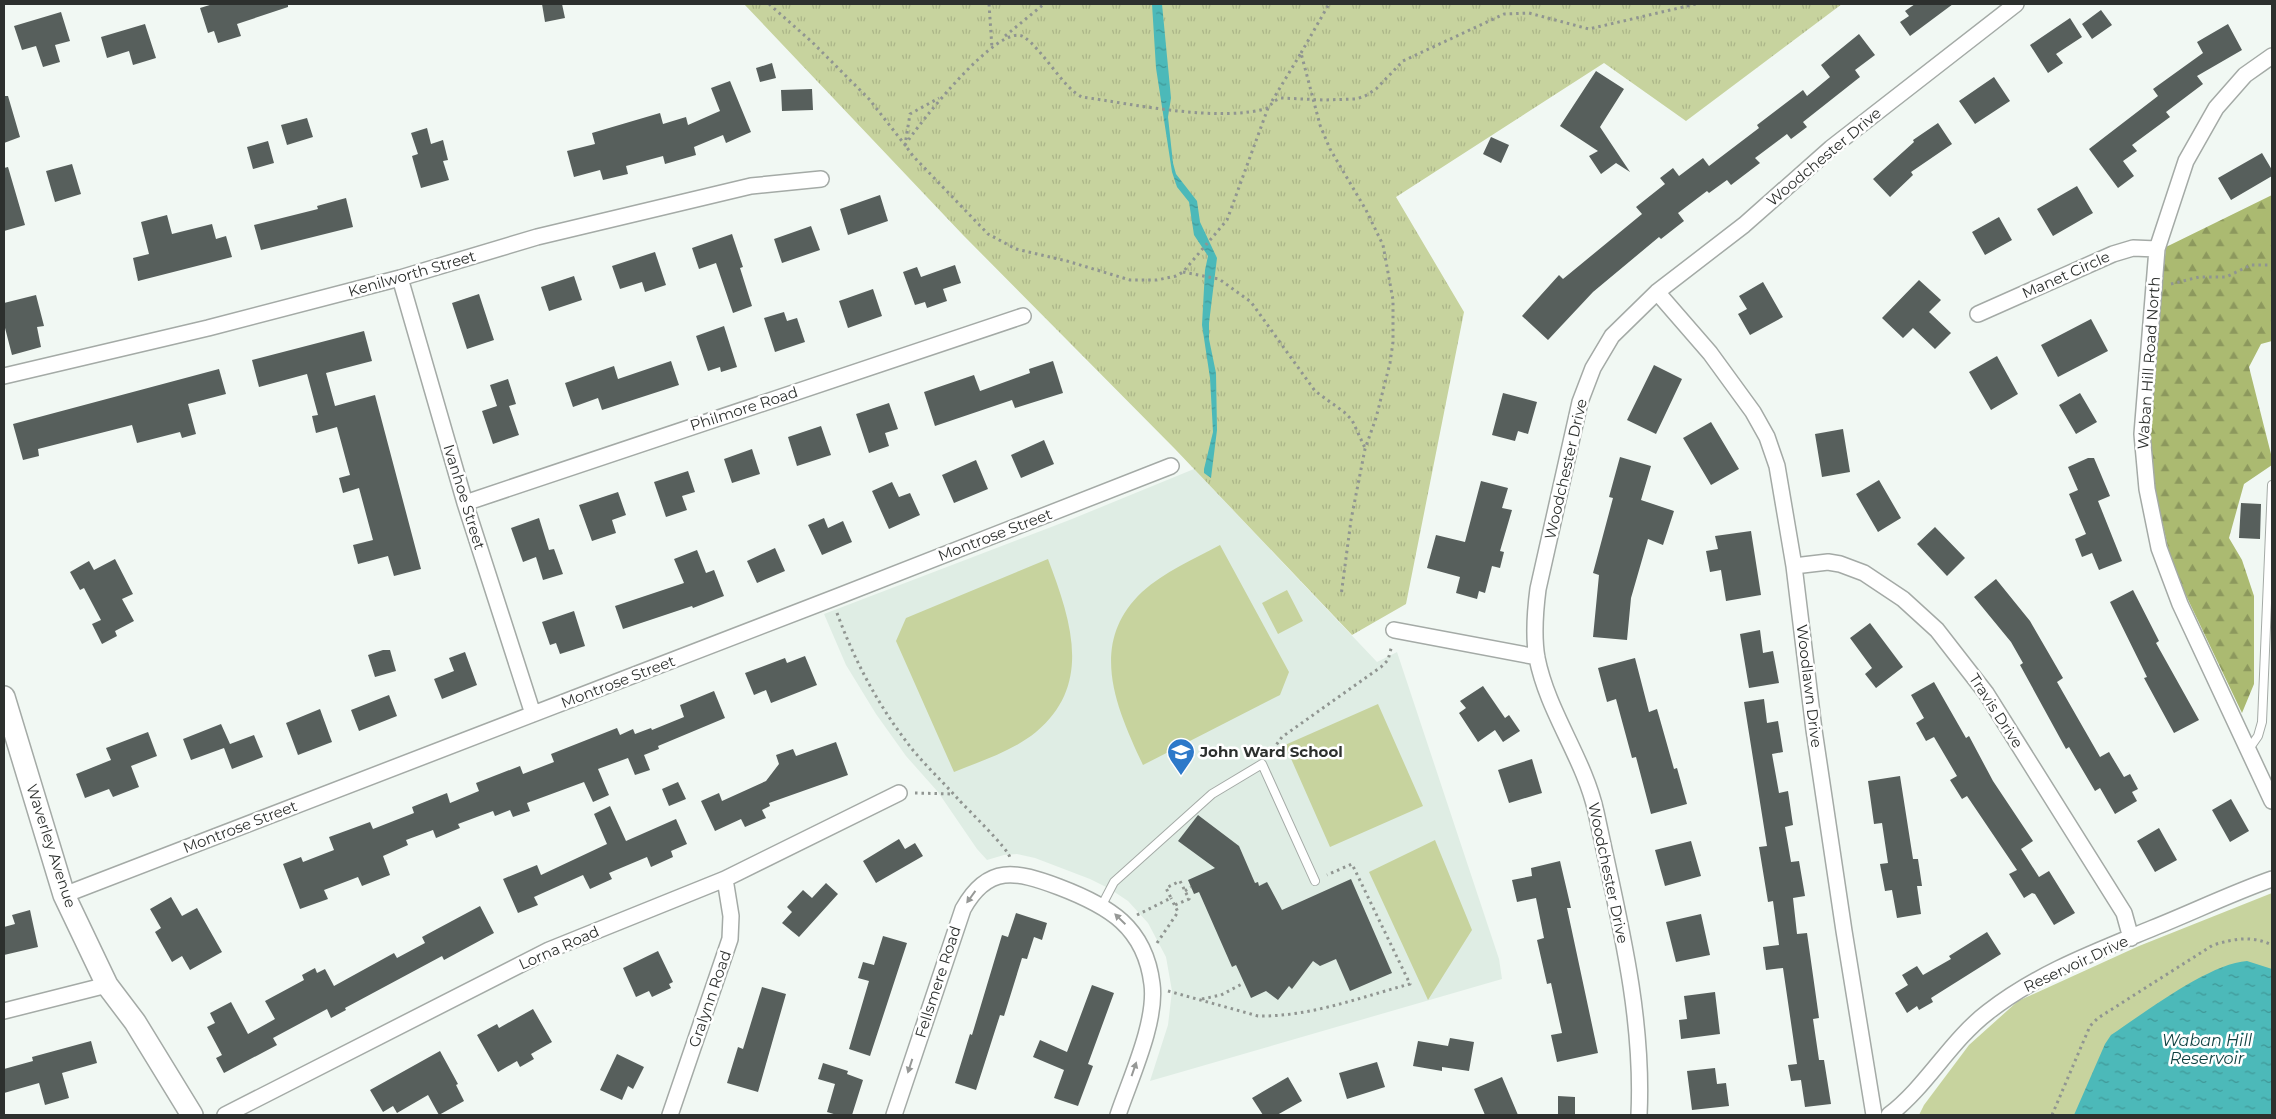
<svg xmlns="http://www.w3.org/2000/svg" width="2276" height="1119" font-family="Montserrat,sans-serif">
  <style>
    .built { fill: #dfede4 }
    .grass { fill: url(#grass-tufts) }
    .forest { fill: url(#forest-firs) }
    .park { fill: #c7d39e }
    .water { fill: url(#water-ripples) }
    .building { fill: #575f5c }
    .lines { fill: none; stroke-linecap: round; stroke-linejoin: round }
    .lane-casing { stroke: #a4aaa6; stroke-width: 10 }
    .street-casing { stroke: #a4aaa6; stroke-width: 18 }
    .secondary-casing { stroke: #a4aaa6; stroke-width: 24 }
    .path { stroke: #909591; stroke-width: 3; stroke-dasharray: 2.5 4; stroke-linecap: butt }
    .lane { stroke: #fff; stroke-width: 8 }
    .street { stroke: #fff; stroke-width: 15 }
    .secondary { stroke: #fff; stroke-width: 21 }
    .oneway { fill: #969896 }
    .labels { text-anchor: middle; stroke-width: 5; stroke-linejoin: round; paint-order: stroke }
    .street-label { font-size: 15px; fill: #2d302e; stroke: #fff }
    .poi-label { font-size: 15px; font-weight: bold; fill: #2d302e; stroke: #fff; text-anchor: start }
    .water-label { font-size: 16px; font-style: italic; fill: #104242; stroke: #fff }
  </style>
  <defs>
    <pattern id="grass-tufts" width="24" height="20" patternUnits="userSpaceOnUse" patternTransform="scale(1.25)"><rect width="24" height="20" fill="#c7d39e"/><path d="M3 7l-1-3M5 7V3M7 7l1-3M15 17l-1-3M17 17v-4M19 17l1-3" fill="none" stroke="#abb588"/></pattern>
    <pattern id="forest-firs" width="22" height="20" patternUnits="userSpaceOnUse" patternTransform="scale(1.25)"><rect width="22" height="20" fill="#abba71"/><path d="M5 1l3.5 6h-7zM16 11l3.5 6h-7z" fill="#8c985d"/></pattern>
    <pattern id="water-ripples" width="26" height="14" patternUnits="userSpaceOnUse" patternTransform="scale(1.25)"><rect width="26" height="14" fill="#4cb9b9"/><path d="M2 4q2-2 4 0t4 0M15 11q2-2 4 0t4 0" fill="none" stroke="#409797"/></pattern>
  </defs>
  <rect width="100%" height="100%" fill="#f1f8f3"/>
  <path class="built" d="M1194 469 1377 662 1397 652 1499 959 1502 979 1150 1081 1168 1025 1172 991 1166 957 1148 923 1128 901 1110 889 1090 879 1035 858 1017 854 1004 855 987 860 977 849 938 792 906 756 876 714 846 665 824 614 1072 519Z"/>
  <path class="grass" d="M744 4H1842L1686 121 1604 63 1396 197 1464 312 1406 604 1352 635 1175 449 963 235Z"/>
  <path class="forest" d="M2272 195V341L2261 344 2249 367 2272 458V465L2244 484 2229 538 2242 560 2254 596V684L2242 713 2172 566 2153 480 2146 434 2166 247Z"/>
  <path class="park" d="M1220 545 1289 672 1280 695 1143 765C1117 709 1087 644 1142 592 1164 572 1194 559 1220 545Z
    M1048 559C1070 618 1094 684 1036 732 1013 751 981 761 954 772L896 641 906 618Z
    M1287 590 1303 621 1278 634 1262 603Z
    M1378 704 1423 806 1330 847 1285 745Z
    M1435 840 1472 930 1428 1000 1369 872Z
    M2272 893V1115H1919L1924 1105 1969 1045 2018 1001 2139 946Z"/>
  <path class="water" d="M1152 4H1162L1171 98 1168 117 1173 163 1176 174 1197 201 1200 222 1217 258 1209 323V339L1216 373 1217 430 1211 478 1204 473V469L1213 432 1210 378 1202 325 1205 270 1208 256 1194 235 1189 202 1177 187 1172 172 1156 68Z
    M2247 961 2272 969V1115H2074L2105 1044 2111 1035C2144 1013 2210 963 2247 961Z"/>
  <path class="building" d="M213 4H288V7L237 24 241 36 218 43 214 31 208 33 200 8Z
    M542 4H562L565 18 545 22Z
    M1915 4H1953L1910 36 1900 22 1909 16 1905 11Z
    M2101 10 2112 25 2092 39 2082 24Z
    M61 12 70 41 55 45 60 62 43 67 36 46 22 50 14 26Z
    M2070 18 2082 37 2056 54 2063 63 2048 73 2030 45Z
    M145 24 156 58 133 65 129 51 107 58 101 37Z
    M2228 24 2242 50 2197 76 2203 84 2166 112 2170 117 2132 145 2137 151 2123 161 2134 176 2118 188 2089 149 2158 96 2153 89 2203 53 2197 42Z
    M1859 34 1875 55 1855 70 1860 77 1803 122 1807 127 1791 139 1787 134 1755 158 1760 163 1731 185 1727 180 1709 193 1707 191 1678 213 1684 221 1661 239 1659 237 1593 292 1548 340 1522 316 1559 275 1563 279 1642 214 1636 207 1665 184 1660 178 1673 168 1679 176 1703 158 1709 166 1759 128 1757 125 1803 90 1807 96 1830 77 1821 65Z
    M772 63 776 78 760 82 756 68Z
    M1596 71 1624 89 1600 127 1630 172 1616 163 1601 174 1589 156 1598 151 1560 126Z
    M1994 77 2010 101 1975 124 1959 101Z
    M730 81 751 132 726 143 723 135 694 147 696 155 665 164 663 156 626 166 628 174 603 180 600 170 574 177 567 151 595 144 592 133 660 113 663 124 686 117 688 125 720 111 711 88Z
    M812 89 813 110 782 111 781 90Z
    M4 96H8L20 137 4 143Z
    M307 118 313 137 287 145 281 125Z
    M1938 123 1952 144 1911 172 1913 175 1890 197 1873 179 1914 142 1913 140Z
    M427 128 431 144 443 140 448 160 443 161 449 180 421 188 412 156 418 154 411 133Z
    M1491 137 1509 145 1501 163 1483 154Z
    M268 141 274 163 253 169 247 147Z
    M2262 153 2272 170V176L2231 200 2218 178Z
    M72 164 81 194 55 202 46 171Z
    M8 167 25 225 4 231V168Z
    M2077 186 2093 213 2053 236 2037 209Z
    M880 195 888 221 848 235 840 209Z
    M346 198 353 227 261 250 254 225 318 209 317 206Z
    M167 215 172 234 212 224 216 239 226 236 232 257 138 281 133 258 149 254 141 222Z
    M1999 217 2012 240 1985 255 1972 232Z
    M811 226 820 250 782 263 774 239Z
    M732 234 743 267 740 268 752 306 733 313 716 263 699 269 692 248Z
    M655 252 666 285 645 292 642 282 620 289 612 266Z
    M955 265 961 283 943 289 947 301 927 308 925 302 915 305 903 272 917 267 921 277Z
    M574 276 582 300 549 311 541 287Z
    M1919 280 1941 300 1929 312 1951 333 1935 349 1913 328 1903 338 1882 318Z
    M1763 282 1783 317 1750 335 1738 314 1747 309 1739 296Z
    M873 289 882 316 848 328 839 301Z
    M479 294 494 340 467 349 452 303Z
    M36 295 44 326 37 327 41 347 12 355 4 324V303Z
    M784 312 787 321 797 318 805 342 775 352 764 318Z
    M2091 319 2108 351 2058 377 2041 345Z
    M724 326 737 367 721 372 720 367 708 371 696 336Z
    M364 331 372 361 326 373 335 406 375 395 421 569 394 576 388 556 358 564 353 545 373 540 359 488 343 493 339 478 350 475 337 427 316 433 312 416 318 415 307 374 259 387 252 360Z
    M1997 356 2018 394 1991 410 1969 372Z
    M671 361 679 385 602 410 598 398 573 407 565 383 614 366 618 379Z
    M1053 361 1063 393 1015 408 1012 400 935 426 924 392 974 375 980 391 1030 373 1029 369Z
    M1654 365 1682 379 1656 434 1627 420Z
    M219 369 226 394 188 404 196 434 182 438 180 432 137 443 132 425 38 449 39 456 23 460 13 424Z
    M508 379 516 404 509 406 519 435 493 444 482 411 497 406 490 385Z
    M1503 393 1537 402 1528 434 1518 431 1515 441 1492 435Z
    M2080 393 2097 422 2076 434 2059 405Z
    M889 403 898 429 885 433 889 446 869 453 856 414Z
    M1711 422 1739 469 1711 485 1683 438Z
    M821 426 831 455 797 466 788 437Z
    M1843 429 1850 472 1822 477 1815 434Z
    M1044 440 1054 464 1021 478 1011 455Z
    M752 449 760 474 732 483 724 459Z
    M1620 457 1651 466 1641 500 1674 511 1663 545 1648 539 1631 598 1627 640 1593 637 1599 575 1593 573 1613 498 1609 497Z
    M2088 458H2094L2110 496 2098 501 2122 561 2099 570 2092 553 2082 557 2075 539 2086 534 2069 494 2078 490 2068 467Z
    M976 460 988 489 954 503 942 475Z
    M688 471 695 492 682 496 687 510 666 517 654 482Z
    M1879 480 1901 518 1878 532 1856 494Z
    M1481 481 1508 488 1502 508 1512 510 1500 551 1504 552 1500 568 1492 566 1485 593 1479 591 1477 599 1456 593 1460 577 1427 568 1436 535 1465 542Z
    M892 482 899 497 910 493 920 515 889 529 872 491Z
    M618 492 626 515 612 520 616 533 592 541 579 505Z
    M2241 503 2261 504 2260 539 2239 538Z
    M539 518 549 550 554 549 563 574 543 580 536 557 523 562 511 528Z
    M824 518 828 528 843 521 852 542 822 555 808 525Z
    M1935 527 1965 558 1947 576 1917 544Z
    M1751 531 1761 595 1726 601 1721 570 1710 572 1706 551 1718 549 1715 536Z
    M775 548 785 571 757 583 747 561Z
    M697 550 706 573 714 570 724 596 693 608 692 606 623 629 615 606 684 583 674 559Z
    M115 559 133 594 122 599 134 621 115 631 117 636 102 644 92 624 101 620 84 588 80 590 70 572 89 561 94 570Z
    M1996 579 2030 621 2063 678 2057 682 2100 757 2109 752 2124 777 2130 774 2138 789 2132 792 2137 801 2115 814 2100 788 2095 791 2069 747 2066 749 2020 665 2023 663 2011 642 1974 597Z
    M2133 590 2159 641 2156 643 2199 720 2174 733 2144 678 2147 677 2110 602Z
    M574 611 585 646 560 654 556 643 550 645 542 622Z
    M1870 623 1903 667 1876 688 1865 674 1872 668 1850 638Z
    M1760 630 1763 653 1773 651 1779 683 1749 688 1740 634Z
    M383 650H390L396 671 375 677 368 655Z
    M465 652 477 685 442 699 434 679 454 671 449 658Z
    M805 656 817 685 771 703 766 690 754 695 745 673 785 658 787 663Z
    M1635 658 1649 712 1657 709 1674 769 1677 768 1687 804 1651 814 1636 757 1632 758 1616 699 1607 702 1598 668Z
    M1934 682 1966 738 1969 736 1993 781 2033 841 2021 849 2039 877 2049 871 2075 913 2054 925 2035 894 2032 893 2024 898 2009 874 2017 870 1967 796 1962 799 1950 780 1957 776 1934 737 1926 741 1916 723 1924 718 1911 695Z
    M1483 686 1505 718 1509 715 1520 731 1503 742 1495 730 1478 742 1459 713 1466 708 1460 701Z
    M714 691 725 718 658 746 659 749 644 755 650 770 635 775 628 758 598 769 609 795 593 802 584 782 527 803 530 811 513 817 510 810 495 816 493 811 458 824 460 828 436 838 433 830 406 840 408 845 383 856 390 875 362 886 358 877 324 890 328 899 300 909 283 864 301 857 303 862 334 850 329 837 370 822 373 829 414 813 412 807 447 793 450 803 479 791 476 783 520 766 523 774 554 762 551 754 617 728 620 735 633 729 635 734 651 728 652 730 684 717 680 705Z
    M389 695 397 716 359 731 351 710Z
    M1764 699 1767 723 1778 721 1783 752 1772 754 1779 793 1788 791 1793 825 1785 827 1791 862 1799 861 1805 896 1793 898 1797 934 1807 933 1819 1018 1813 1019 1819 1060H1824L1831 1104 1805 1107 1801 1080 1791 1081 1788 1065 1797 1064 1783 968 1766 970 1763 947 1779 945 1773 901 1768 902 1759 847 1767 846 1744 702Z
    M320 709 332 742 298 755 286 723Z
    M221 724 230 744 254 735 263 757 232 769 224 748 191 760 183 739Z
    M148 732 157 756 131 766 139 787 113 797 109 789 85 798 76 774 111 760 106 748Z
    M836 742 848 775 769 803 770 806 762 810 766 818 745 827 741 819 715 831 701 801 719 793 722 801 766 781 779 764 776 755 793 749 796 756Z
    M1532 759 1542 793 1509 803 1498 770Z
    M1900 776 1913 859H1918L1922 886H1917L1921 914 1897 918 1892 890 1885 891 1880 864 1888 863 1882 823 1874 824 1868 781Z
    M678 782 686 799 669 806 662 789Z
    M2231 799 2249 831 2230 842 2212 810Z
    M610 806 626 841 676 819 687 844 671 851 673 857 651 867 647 857 609 873 612 879 590 889 583 875 534 897 538 905 518 913 503 879 537 865 541 875 607 844 594 814Z
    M1198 815 1239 846 1255 883 1258 882 1259 886 1267 882 1282 910 1351 879 1392 973 1350 991 1336 959 1320 966 1313 961 1292 989 1289 986 1278 1000 1266 991 1251 998 1236 965 1232 967 1199 892 1194 894 1188 880 1215 868 1178 841Z
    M2159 828 2177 860 2155 872 2137 841Z
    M899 839 905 849 915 843 923 856 876 883 863 861Z
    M1691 841 1701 876 1665 886 1655 850Z
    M1560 861 1571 908H1567L1598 1053 1557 1062 1551 1035 1562 1033 1551 983 1547 984 1537 940 1544 938 1536 898 1517 902 1512 880 1532 876 1531 868Z
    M826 883 838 894 799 937 782 923 792 912 787 907 803 890 812 898Z
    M171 897 182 916 197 908 222 952 190 970 182 956 172 962 155 932 161 928 150 909Z
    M480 906 494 933 444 960 442 956 345 1008 346 1010 331 1018 327 1009 273 1038 277 1045 224 1073 216 1058 222 1055 207 1027 215 1023 210 1013 231 1002 248 1034 275 1019 265 1001 304 980 302 975 315 968 317 973 325 969 334 986 394 953 397 958 425 943 422 937Z
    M30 910 38 947 4 955V927L15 924 12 915Z
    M1016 913 1047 923 1042 940 1034 937 1027 959 1022 958 1004 1016 1000 1015 976 1090 955 1083 970 1034 972 1035 1002 935 1008 937Z
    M1701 914 1710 955 1676 962 1666 922Z
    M1987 932 2001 954 1931 998 1933 1002 1919 1010 1917 1006 1907 1013 1895 993 1908 985 1902 975 1917 966 1923 975 1951 959 1949 956Z
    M883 936 907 943 870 1056 849 1049 869 981 858 978 863 962 874 965Z
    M658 951 673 982 669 984 671 988 652 997 649 991 636 997 623 968Z
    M1092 985 1114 993 1088 1064 1093 1066 1078 1106 1054 1098 1064 1070 1033 1057 1040 1040 1067 1052Z
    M762 987 786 994 758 1092 727 1083 738 1047 743 1049Z
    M1715 992 1720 1034 1681 1039 1679 1020 1687 1019 1684 996Z
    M533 1009 552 1042 531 1054 534 1059 520 1067 517 1061 498 1072 477 1035 497 1024 499 1028Z
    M1450 1038 1474 1042 1469 1071 1442 1067V1071L1413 1066 1418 1041 1448 1046Z
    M91 1041 97 1063 62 1073 69 1098 45 1105 39 1083 4 1093V1069L33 1061 32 1057Z
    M440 1051 458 1084 456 1085 464 1101 439 1115 428 1095 397 1113 393 1106 383 1112 370 1090Z
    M617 1054 644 1067 633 1089 628 1086 622 1100 600 1090Z
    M1377 1062 1385 1087 1347 1099 1339 1073Z
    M823 1063 848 1071 847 1074 863 1080 852 1115H837L827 1112 835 1084 818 1079Z
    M1715 1068 1717 1084 1726 1083 1729 1106 1692 1110 1687 1071Z
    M1288 1077 1302 1101 1277 1115H1263L1252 1098Z
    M1502 1077 1518 1115H1485L1474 1089Z
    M1558 1096 1575 1097V1115H1558Z"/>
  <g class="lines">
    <g class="lane-casing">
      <path id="lane" d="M2249 749 2258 736 2262 722 2272 485
        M1102 905 1114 882 1212 794 1262 764 1315 881"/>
    </g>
    <g class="street-casing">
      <path id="street" d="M2272 56 2245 75 2216 108 2186 161 2157 249 2142 434 2147 489 2159 548 2180 604 2272 801
        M400 278 465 503 533 714
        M1657 292 1710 353 1753 412 1767 437 1777 466 1794 566 1814 730 1844 931 1874 1115
        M1978 314 2113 254 2133 248 2157 249
        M4 376 208 328 400 278 537 237 751 186 821 179
        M465 503 1023 316
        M1794 566 1828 562 1840 564 1864 573 1903 599 1937 630 1986 693 2124 913 2131 938
        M1394 630 1537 657
        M64 895 839 596 1171 466
        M4 1011 107 985
        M225 1115 549 950 725 879 899 793
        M670 1115 730 939 731 916 725 879
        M894 1115 963 909C988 864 1016 871 1059 887 1109 906 1145 927 1152 984 1157 1022 1130 1079 1118 1115
        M1639 1115C1644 1012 1617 912 1596 812 1584 758 1548 713 1537 658 1533 635 1535 612 1538 589L1580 402 1593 368 1612 336 1657 292 1744 225 1831 148 2016 4
        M1889 1115C1927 1086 1950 1041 1988 1012 2038 973 2095 952 2153 928 2193 912 2232 893 2272 879"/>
    </g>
    <g class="secondary-casing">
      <path id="secondary" d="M4 697 64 895 107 985 135 1022 192 1115"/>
    </g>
    <path class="path" d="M769 4 812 42 869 99 905 145 910 114 939 98
      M989 4 992 48
      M1005 36 1044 4
      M1301 53 1329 4
      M1272 101 1301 53 1320 125 1330 149 1366 210 1383 245 1393 300V342L1390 363 1376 418 1365 449 1351 520 1341 596
      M1268 108C1220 123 1133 104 1082 97 1064 89 1043 50 1024 37 1000 20 918 125 905 145L913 156 988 234 1016 249 1067 261 1130 280H1157L1176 276 1183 272 1227 220 1268 108 1274 101 1281 98 1323 100 1356 99 1365 96 1376 89 1403 61 1504 14 1529 13 1589 29 1696 4
      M1183 272 1219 279 1251 302 1315 391 1344 412 1352 420 1365 448
      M2171 284 2199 277H2226L2251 265H2272
      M837 613C855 662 879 707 912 749 926 766 943 782 958 799 967 809 1009 849 1010 858
      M1269 755 1282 737 1381 667 1388 660 1392 645
      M915 793 953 794
      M1185 891 1191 887
      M1137 915 1171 898 1166 888 1180 881 1189 899 1175 905
      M1157 943 1178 912 1171 898
      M1168 991 1258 1016C1310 1017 1361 997 1410 984L1352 864 1327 875
      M1202 999 1221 995 1244 983
      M2052 1115 2090 1026 2098 1018 2213 945C2234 939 2251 935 2272 945"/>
    <use href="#lane" class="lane"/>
    <use href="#street" class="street"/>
    <use href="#secondary" class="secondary"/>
  </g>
  <defs><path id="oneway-solid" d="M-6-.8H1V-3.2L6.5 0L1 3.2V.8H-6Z" transform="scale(1.25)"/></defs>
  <g class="oneway">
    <use href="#oneway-solid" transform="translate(971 897) rotate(126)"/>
    <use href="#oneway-solid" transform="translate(1120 919) rotate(-136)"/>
    <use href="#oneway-solid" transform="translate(910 1066) rotate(108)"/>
    <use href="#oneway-solid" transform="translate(1134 1069) rotate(-71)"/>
  </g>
  <defs>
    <g id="school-pin" transform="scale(1.4375)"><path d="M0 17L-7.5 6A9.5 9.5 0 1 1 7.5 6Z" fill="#2d79c9" stroke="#fff"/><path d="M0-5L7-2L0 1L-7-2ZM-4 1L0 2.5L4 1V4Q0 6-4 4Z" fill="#fff"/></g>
  </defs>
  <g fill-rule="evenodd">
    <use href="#school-pin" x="1181" y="752"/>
  </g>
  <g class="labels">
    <g class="street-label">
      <text transform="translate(1824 157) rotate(-40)" y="5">Woodchester Drive</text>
      <text transform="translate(412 274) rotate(-16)" y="5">Kenilworth Street</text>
      <text transform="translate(2066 275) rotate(-24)" y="5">Manet Circle</text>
      <text transform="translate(2149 363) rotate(-86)" y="5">Waban Hill Road North</text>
      <text transform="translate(744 409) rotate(-18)" y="5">Philmore Road</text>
      <text transform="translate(1566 469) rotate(-77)" y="5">Woodchester Drive</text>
      <text transform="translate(464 497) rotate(73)" y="5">Ivanhoe Street</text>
      <text transform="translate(995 535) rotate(-21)" y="5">Montrose Street</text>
      <text transform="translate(618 682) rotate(-21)" y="5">Montrose Street</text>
      <text transform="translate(1809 686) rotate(83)" y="5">Woodlawn Drive</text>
      <text transform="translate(1996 711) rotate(57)" y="5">Travis Drive</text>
      <text transform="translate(240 827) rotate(-21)" y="5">Montrose Street</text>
      <text transform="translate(51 846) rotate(72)" y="5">Waverley Avenue</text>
      <text transform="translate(1608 873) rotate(78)" y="5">Woodchester Drive</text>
      <text transform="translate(559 948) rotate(-24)" y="5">Lorna Road</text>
      <text transform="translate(2076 964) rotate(-25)" y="5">Reservoir Drive</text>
      <text transform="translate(938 982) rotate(-72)" y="5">Fellsmere Road</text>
      <text transform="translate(710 999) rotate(-71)" y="5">Gralynn Road</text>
    </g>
    <g class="poi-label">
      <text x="1200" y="757">John Ward School</text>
    </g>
    <g class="water-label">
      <text x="2207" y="1046">Waban Hill<tspan x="2207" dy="18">Reservoir</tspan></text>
    </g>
  </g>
  <rect width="2276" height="1119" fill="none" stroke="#2d302e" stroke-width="10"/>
</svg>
